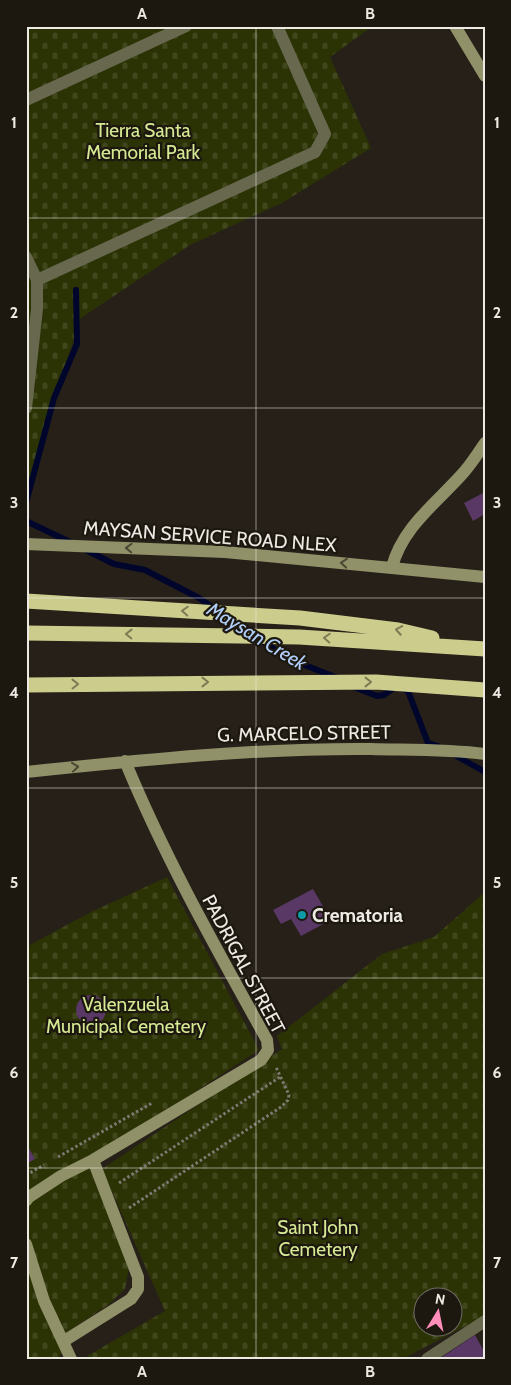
<svg xmlns="http://www.w3.org/2000/svg" width="511" height="1385" font-family="Cabin,sans-serif">
  <style>
    .cemetery { fill: url(#cemetery-stones); fill-rule: evenodd }
    .lines { fill: none; stroke-linecap: round; stroke-linejoin: round }
    .stream { stroke: #00052c; stroke-width: 6 }
    .building { fill: #593865 }
    .path { stroke: #7e7972; stroke-width: 3; stroke-dasharray: 2.5 2.5; stroke-linecap: butt }
    .lane { stroke: #68684f; stroke-width: 12 }
    .street { stroke: #68684f; stroke-width: 12 }
    .secondary { stroke: #909169; stroke-width: 12 }
    .highway { stroke: #cccd8d; stroke-width: 15 }
    .oneway { stroke: #4a4833 }
    .oneway2 { stroke: #7d7b54 }
    .grid { fill: none; stroke: #ede9e3; stroke-width: 1; stroke-opacity: 0.55 }
    .culture-dot { fill: #0f9aa8; stroke: #1c170f; stroke-width: 2 }
    .labels { text-anchor: middle; stroke-width: 4.5; stroke-linejoin: round; paint-order: stroke }
    .park-label { font-size: 19px; fill: #d6ea93; stroke: #1c170f }
    .street-label { font-size: 19px; fill: #ede9e3; stroke: #1c170f }
    .poi-label { font-size: 19px; font-weight: bold; fill: #ede9e3; stroke: #1c170f; text-anchor: start }
    .water-label { font-size: 20px; font-style: italic; fill: #b1cef9; stroke: #1c170f }
    .neatline { fill: none; stroke: #ede9e3; stroke-width: 2 }
    .grid-label { font-size: 16px; text-anchor: middle; font-weight: bold; fill: #ede9e3 }
  </style>
  <defs>
    <pattern id="cemetery-stones" width="16" height="16" patternUnits="userSpaceOnUse" patternTransform="scale(1.25)"><rect width="16" height="16" fill="#2b3305"/><path d="M2 7V4a2 2 0 0 1 4 0v3zM10 15v-3a2 2 0 0 1 4 0v3z" fill="#40471d"/></pattern>
  </defs>
  <rect width="100%" height="100%" fill="#262018"/>
  <path class="cemetery" d="M26 26H373L330 57 371 148 282 203 190 245 81 318 58 387 26 499Z
    M167 877 259 1050 87 1162 129 1267 125 1289 108 1305 70 1330 59 1359H26V947L91 912Z
    M485 892V1316L402 1359H88L87 1356 165 1311 102 1169 282 1049 277 1036 382 954 434 937ZM424 1298H454V1328H424Z"/>
  <g class="lines">
    <path class="stream" d="M26 503 54 398 77 344 76 290
      M26 521 70 542
      M84 549 114 564 145 570 199 598 217 610
      M227 617 252 633
      M262 641 289 659 338 678
      M351 686 377 696 384 695 396 686 408 691 428 743 438 746
      M453 754 485 772"/>
  </g>
  <path class="building" d="M485 492V514L473 521 464 503Z
    M313 889 331 920 301 936 291 919 281 924 273 910Z
    M76 1010a15 15 0 1 1 30 0a15 15 0 1 1-30 0Z
    M26 1143 35 1159 26 1164Z
    M475 1335 485 1353V1358L439 1359Z"/>
  <g class="lines">
    <path class="path" d="M58 1157 152 1103
      M26 1175 44 1165
      M119 1183 280 1077
      M129 1208 281 1107 288 1100 289 1095 276 1067"/>
    <path class="lane" d="M26 100 186 26
      M26 257 37 280V309L26 408
      M37 280 315 152 325 134 277 26"/>
    <path class="street" d="M427 1359 485 1321"/>
    <path class="secondary" d="M455 26 485 76
      M26 544 225 552 485 577
      M392 567C403 526 437 503 464 472 472 463 478 453 485 443
      M26 772C141 760 255 748 371 749 409 750 447 749 485 754
      M26 1201 29 1197 61 1176 93 1160
      M26 1244 44 1301 71 1359
      M64 1341 131 1299 138 1289V1277L93 1160 261 1060 268 1050 267 1040C216 948 165 858 125 761"/>
    <path class="highway" d="M26 601 300 618 398 630 432 638
      M26 633 299 637 485 649
      M26 685 376 682 485 690"/>
  </g>
  <defs><path id="oneway-chevron" d="M-2-3.5L2.5 0L-2 3.5" fill="none" stroke-width="1.6" stroke-linecap="round" stroke-linejoin="round" transform="scale(1.25)"/></defs>
  <g class="oneway">
    <use href="#oneway-chevron" transform="translate(129 548) rotate(-178)"/>
    <use href="#oneway-chevron" transform="translate(344 563) rotate(-175)"/>
    <use href="#oneway-chevron" transform="translate(75 767) rotate(-6)"/>
  </g>
  <g class="oneway2">
    <use href="#oneway-chevron" transform="translate(185 611) rotate(-177)"/>
    <use href="#oneway-chevron" transform="translate(399 630) rotate(-170)"/>
    <use href="#oneway-chevron" transform="translate(129 634) rotate(-179)"/>
    <use href="#oneway-chevron" transform="translate(327 638) rotate(-177)"/>
    <use href="#oneway-chevron" transform="translate(205 682)"/>
    <use href="#oneway-chevron" transform="translate(368 682)"/>
    <use href="#oneway-chevron" transform="translate(75 684) rotate(-1)"/>
  </g>
  <path class="grid" d="M256 26V1359M26 218H485M26 408H485M26 598H485M26 788H485M26 978H485M26 1168H485"/>
  <circle class="culture-dot" cx="302" cy="915" r="5"/>
  <g class="labels">
    <g class="park-label">
      <text x="143" y="137">Tierra Santa<tspan x="143" dy="22">Memorial Park</tspan></text>
      <text x="126" y="1011">Valenzuela<tspan x="126" dy="22">Municipal Cemetery</tspan></text>
      <text x="318" y="1234">Saint John<tspan x="318" dy="22">Cemetery</tspan></text>
    </g>
    <g class="street-label">
      <text transform="translate(210 536) rotate(4)" y="7">MAYSAN SERVICE ROAD NLEX</text>
      <text transform="translate(304 733) rotate(-1)" y="7">G. MARCELO STREET</text>
      <text transform="translate(244 964) rotate(62)" y="7">PADRIGAL STREET</text>
    </g>
    <g class="poi-label">
      <text x="312" y="922">Crematoria</text>
    </g>
    <g class="water-label">
      <text transform="translate(257 636) rotate(31)" y="7">Maysan Creek</text>
    </g>
  </g>
  <rect width="511" height="1385" fill="none" stroke="#1c170f" stroke-width="55"/>
  <g transform="translate(438 1312) rotate(10)"><circle r="24" fill="#1c170f" stroke="#706b64"/>
  <path d="M0-4L9 19L0 12L-9 19Z" fill="#ff8ebb"/>
  <text y="-8" font-size="14" font-weight="bold" text-anchor="middle" fill="#ede9e3">N</text>
  </g>
  <rect x="28" y="28" width="456" height="1330" class="neatline"/>
  <g class="grid-label">
    <text x="142" y="19">A</text>
    <text x="370" y="19">B</text>
    <text x="14" y="128">1</text>
    <text x="497" y="128">1</text>
    <text x="14" y="318">2</text>
    <text x="497" y="318">2</text>
    <text x="14" y="508">3</text>
    <text x="497" y="508">3</text>
    <text x="14" y="698">4</text>
    <text x="497" y="698">4</text>
    <text x="14" y="888">5</text>
    <text x="497" y="888">5</text>
    <text x="14" y="1078">6</text>
    <text x="497" y="1078">6</text>
    <text x="14" y="1268">7</text>
    <text x="497" y="1268">7</text>
    <text x="142" y="1377">A</text>
    <text x="370" y="1377">B</text>
  </g>
</svg>
